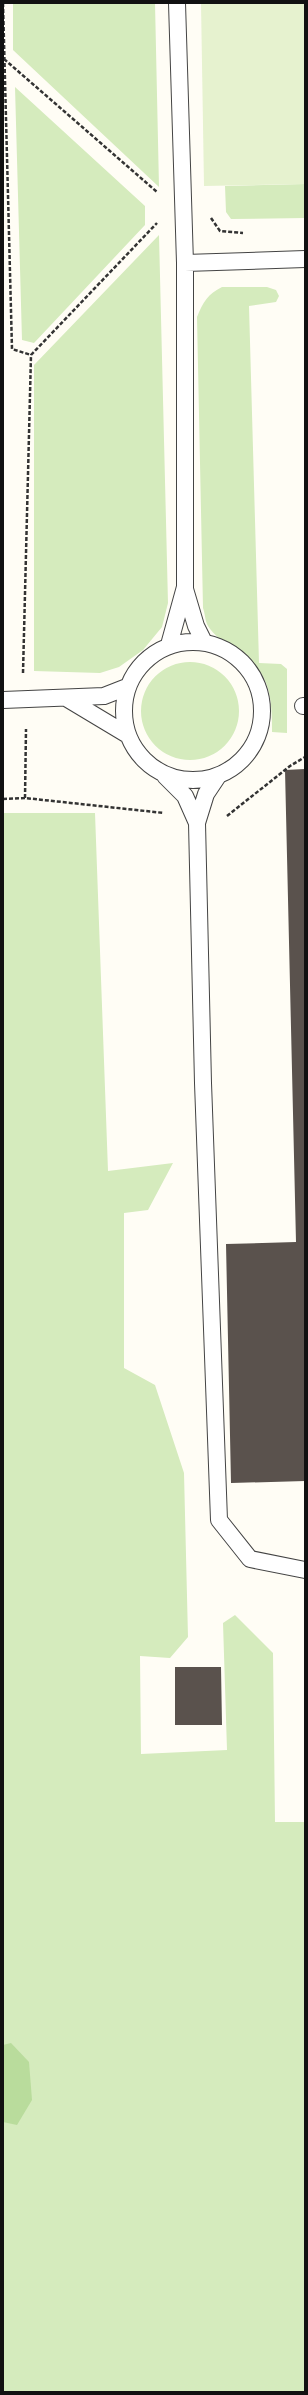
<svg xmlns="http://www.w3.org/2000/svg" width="308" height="2395" font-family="'Times New Roman',serif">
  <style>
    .green { fill: #d5ebbd }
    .forest { fill: #b9dc9c }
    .pitch { fill: #e6f2cf }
    .building { fill: #5a524d }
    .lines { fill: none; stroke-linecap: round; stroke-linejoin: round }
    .service-casing { stroke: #444; stroke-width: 18 }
    .path { stroke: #333; stroke-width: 2.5; stroke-dasharray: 4 2; stroke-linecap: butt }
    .service { stroke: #fff; stroke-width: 16 }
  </style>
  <rect width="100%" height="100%" fill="#fffdf5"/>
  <path class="green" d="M13 3H155L159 187 13 50Z
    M15 87 145 206V225L34 343 22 340Z
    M305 184V218L231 219 226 212 225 186Z
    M159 235 168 603 162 627 143 650 119 667 100 673 34 671V365Z
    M222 287H267L276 290 279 296 276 302 249 306 259 663 281 664 287 669V733L272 732C272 717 272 699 266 683 256 655 223 649 208 626 205 621 205 613 203 608L197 317C203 302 208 294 222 287Z
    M141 711a49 49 0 1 1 98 0a49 49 0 1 1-98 0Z
    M3 813H95L108 1171 173 1163 148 1210 124 1213V1368L155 1385 184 1473 188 1637 170 1658 140 1656 141 1754 227 1750 223 1623 235 1615 273 1653 275 1822H305V2392H3Z"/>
  <path class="forest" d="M11 2043 29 2062 32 2100 17 2125 3 2122V2045Z"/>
  <path class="pitch" d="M201 3H305V184L204 186Z"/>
  <path class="building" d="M305 769V1481L231 1483 226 1244 296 1242 285 770Z
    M175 1667H221L222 1725H175Z"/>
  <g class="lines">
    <g class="service-casing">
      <path id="service" d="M185 263 305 259
        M185 589 196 626 204 642
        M124 711a69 69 0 1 1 138 0a69 69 0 1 1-138 0Z
        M169 645 185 587V263L177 3
        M66 698 126 734
        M3 700 104 696 127 687
        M303 706H305
        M165 776 185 796 197 823
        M218 776 206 794 197 823 203 1083 219 1520 250 1559 305 1570"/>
    </g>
    <path class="path" d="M3 3 12 349 31 355
      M4 59 157 192
      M211 218 220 231 243 233
      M23 673 31 355 157 223
      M25 798 26 729
      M3 799 25 798 164 813
      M227 816 290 766 305 757"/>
    <use href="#service" class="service"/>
  </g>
  <rect width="308" height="2395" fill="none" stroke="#111111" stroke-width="8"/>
</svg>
